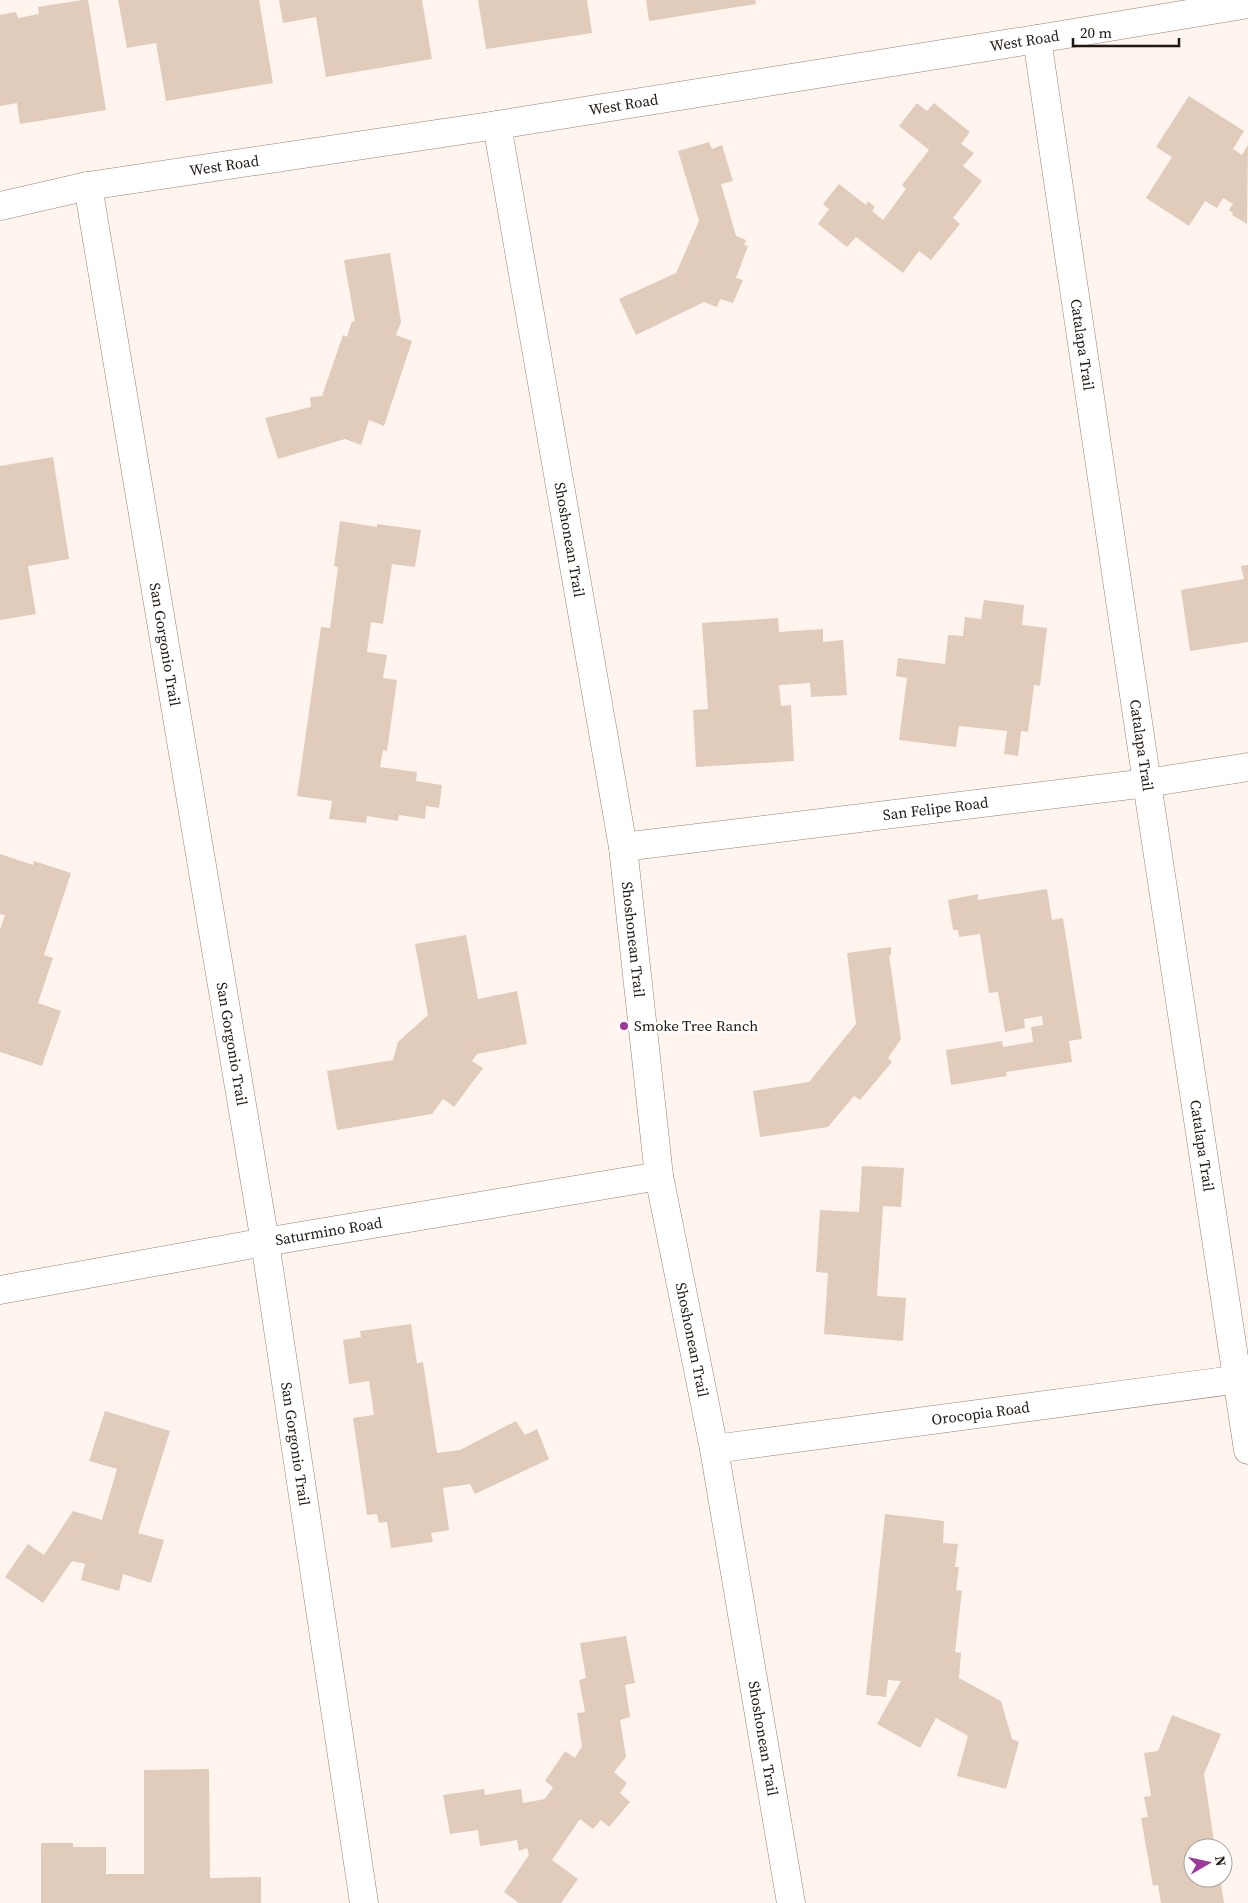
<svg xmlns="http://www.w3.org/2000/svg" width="1248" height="1903" font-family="'Source Serif 4',serif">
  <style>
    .building { fill: #e1cbba }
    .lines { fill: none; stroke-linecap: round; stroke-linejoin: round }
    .minor-casing { stroke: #978272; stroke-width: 29 }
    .minor { stroke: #fff; stroke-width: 28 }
    .poi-dot { fill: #9d379b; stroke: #fff; stroke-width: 2 }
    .labels { text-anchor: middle; stroke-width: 4; stroke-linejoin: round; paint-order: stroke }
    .street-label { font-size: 15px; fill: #201812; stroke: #fff }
    .poi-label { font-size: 15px; fill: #201812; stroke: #fff; text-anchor: start }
  </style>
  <rect width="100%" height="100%" fill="#fff5ee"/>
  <path class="building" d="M82 0H88L106 110 20 124 17 103 0 106V15L16 12 18 18 39 14 38 7Z
    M118 0H259L273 83 166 101 156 43 127 48Z
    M279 0H422L432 59 326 77 316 17 283 23Z
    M478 0H587L592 33 486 49Z
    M646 0H755L756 4 649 21Z
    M1189 96 1244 131 1233 149 1242 155 1248 145 1247 224 1232 215 1233 213 1229 210 1233 204 1223 198 1217 208 1205 201 1189 226 1146 198 1172 157 1156 147Z
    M917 103 927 111 934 103 970 132 961 144 974 153 963 166 982 181 953 218 960 224 931 260 919 251 903 273 856 237 847 247 818 224 829 209 823 204 839 184 866 205 868 201 875 207 872 211 883 220 906 189 902 185 929 150 899 126Z
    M709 142 712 149 722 145 733 181 721 184 736 236 746 240 744 245 748 246 736 278 743 280 733 303 720 299 717 307 704 302 636 335 619 299 676 273 699 221 678 151Z
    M390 253 401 322 396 335 412 341 384 426 369 420 361 445 345 439 278 459 265 418 311 407 310 397 322 396 343 335 347 337 352 321 355 322 344 260Z
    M53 457 69 559 28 566 36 614 0 620V466Z
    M340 521 377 527V524L421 530 415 567 392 564 383 624 371 622 367 652 387 655 383 678 397 680 387 751 383 750 380 767 417 772 416 781 442 785 439 808 426 806 425 819 399 815 398 821 367 816 366 823 329 819 332 801 297 796 321 627 330 628 338 567 334 566Z
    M1248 565V642L1190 651 1181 590 1244 579 1241 566Z
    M984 600 1024 605 1022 625 1047 628 1040 686 1034 685 1028 732 1021 731 1018 756 1004 754 1007 731 959 726 956 747 899 740 907 678 896 676 898 658 945 664 948 635 963 636 965 617 981 619Z
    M778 618 779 632 823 629V642L843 640 847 695 811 697 810 683 779 685 781 706 791 705 794 761 696 767 693 710 708 709 702 623Z
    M0 854 33 865 34 861 71 873 44 955 53 958 38 1003 61 1011 42 1066 0 1052V929L5 915 0 914Z
    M1047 889 1052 920 1063 918 1082 1039 1069 1041 1072 1062 1006 1072 1007 1076 951 1085 946 1050 1002 1041 1003 1047 1033 1042 1031 1027 1043 1025 1042 1016 1024 1019 1025 1028 1005 1032 998 992 989 993 980 934 959 937 958 930H953L948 900 978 894V900Z
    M466 935 478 999 517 991 527 1044 477 1054 472 1061 483 1068 454 1107 443 1099 432 1114 337 1130 327 1071 393 1060 398 1042 428 1015 415 944Z
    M891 947V955H889L901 1039 888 1058 892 1062 860 1100 854 1096 828 1127 760 1137 753 1091 809 1082 856 1024 847 953Z
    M862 1166 904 1168 901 1207 883 1206 877 1296 906 1298 903 1341 824 1334 828 1273 816 1272 820 1210 859 1212Z
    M411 1324 417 1363 423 1362 437 1453 460 1450 516 1421 525 1435 537 1429 549 1459 475 1494 470 1484 443 1488 449 1530 431 1533 433 1542 391 1548 387 1522 379 1523 377 1514 367 1515 353 1418 374 1415 369 1381 349 1384 343 1340 361 1337 360 1331Z
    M105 1411 170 1431 138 1533 164 1540 151 1583 123 1574 119 1591 81 1580 85 1564 72 1561 43 1603 5 1577 28 1544 44 1555 73 1511 102 1520 117 1469 89 1461Z
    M885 1514 944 1521 943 1543 958 1544 955 1567H959L956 1590 962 1591 955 1652 961 1653 959 1678 1001 1701 1012 1739 1019 1742 1006 1789 957 1776 968 1736 936 1718 920 1748 877 1724 901 1681 888 1680 886 1697 866 1695Z
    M626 1636 635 1683 625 1685 630 1717 620 1720 626 1757 614 1772 627 1783 620 1793 630 1802 609 1827 601 1820 593 1829 580 1819 552 1860 578 1879 561 1903H519L504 1892 529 1855 527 1848 519 1851 517 1840 480 1846 478 1830 450 1834 443 1795 484 1789 485 1795 521 1789 523 1803 545 1799 553 1787 545 1781 565 1751 575 1758 582 1746 577 1713 585 1712 579 1680 586 1678 580 1643Z
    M1172 1715 1221 1734 1204 1774 1215 1848H1193V1878H1220L1224 1903H1161L1158 1885 1153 1886 1141 1818 1148 1817 1144 1797 1151 1796 1144 1753 1158 1751Z
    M209 1769 210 1878 261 1877V1903H41V1843H73V1847H106V1874H144V1770Z"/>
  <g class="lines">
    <g class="minor-casing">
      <g id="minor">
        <path id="s1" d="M1037 39 1147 783 1248 1450"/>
        <path id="s2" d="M497 125 623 847 659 1176 714 1449 791 1903"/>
        <path id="s3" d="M88 186 265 1242 364 1903"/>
        <path id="s4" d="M0 206 88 186 497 125 1037 39 1248 4"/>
        <path id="s5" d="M623 847 1147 783 1248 767"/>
        <path id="s6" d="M0 1290 265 1242 659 1176"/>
        <path id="s7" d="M714 1449 1248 1378"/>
      </g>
    </g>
    <use href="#minor" class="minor"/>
  </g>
  <circle class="poi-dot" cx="624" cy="1026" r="5"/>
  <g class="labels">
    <g class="street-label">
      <text dy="5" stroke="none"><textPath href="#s4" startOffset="1038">West Road</textPath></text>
      <text dy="5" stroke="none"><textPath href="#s4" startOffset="632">West Road</textPath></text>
      <text dy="5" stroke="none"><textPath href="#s4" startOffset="228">West Road</textPath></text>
      <text dy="5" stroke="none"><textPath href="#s1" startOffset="309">Catalapa Trail</textPath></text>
      <text dy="5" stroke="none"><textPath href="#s2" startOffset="421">Shoshonean Trail</textPath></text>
      <text dy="5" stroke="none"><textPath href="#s3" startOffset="465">San Gorgonio Trail</textPath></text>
      <text dy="5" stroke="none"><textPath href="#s1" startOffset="714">Catalapa Trail</textPath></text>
      <text dy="5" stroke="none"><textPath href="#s5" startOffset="315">San Felipe Road</textPath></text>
      <text dy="5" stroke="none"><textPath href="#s2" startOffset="826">Shoshonean Trail</textPath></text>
      <text dy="5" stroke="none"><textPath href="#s3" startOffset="870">San Gorgonio Trail</textPath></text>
      <text dy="5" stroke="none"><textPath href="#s1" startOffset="1119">Catalapa Trail</textPath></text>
      <text dy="5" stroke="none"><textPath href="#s6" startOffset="334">Saturmino Road</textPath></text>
      <text dy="5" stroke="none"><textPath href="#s2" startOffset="1231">Shoshonean Trail</textPath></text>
      <text dy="5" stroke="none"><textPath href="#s7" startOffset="269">Orocopia Road</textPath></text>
      <text dy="5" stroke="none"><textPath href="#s3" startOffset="1275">San Gorgonio Trail</textPath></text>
      <text dy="5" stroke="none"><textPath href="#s2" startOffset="1636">Shoshonean Trail</textPath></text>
    </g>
    <g class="poi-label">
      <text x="634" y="1031">Smoke Tree Ranch</text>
    </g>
  </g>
  <g transform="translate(1208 1863) rotate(81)"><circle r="24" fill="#ffffff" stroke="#a6a3a0"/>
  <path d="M0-4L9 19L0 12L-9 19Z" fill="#9d379b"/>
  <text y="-8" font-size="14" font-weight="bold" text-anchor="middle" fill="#201812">N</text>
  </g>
  <path d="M1073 38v8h106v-8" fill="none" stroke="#201812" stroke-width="2.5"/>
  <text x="1080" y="38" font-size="15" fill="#201812" stroke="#ffffff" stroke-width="4" paint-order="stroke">20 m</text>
</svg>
